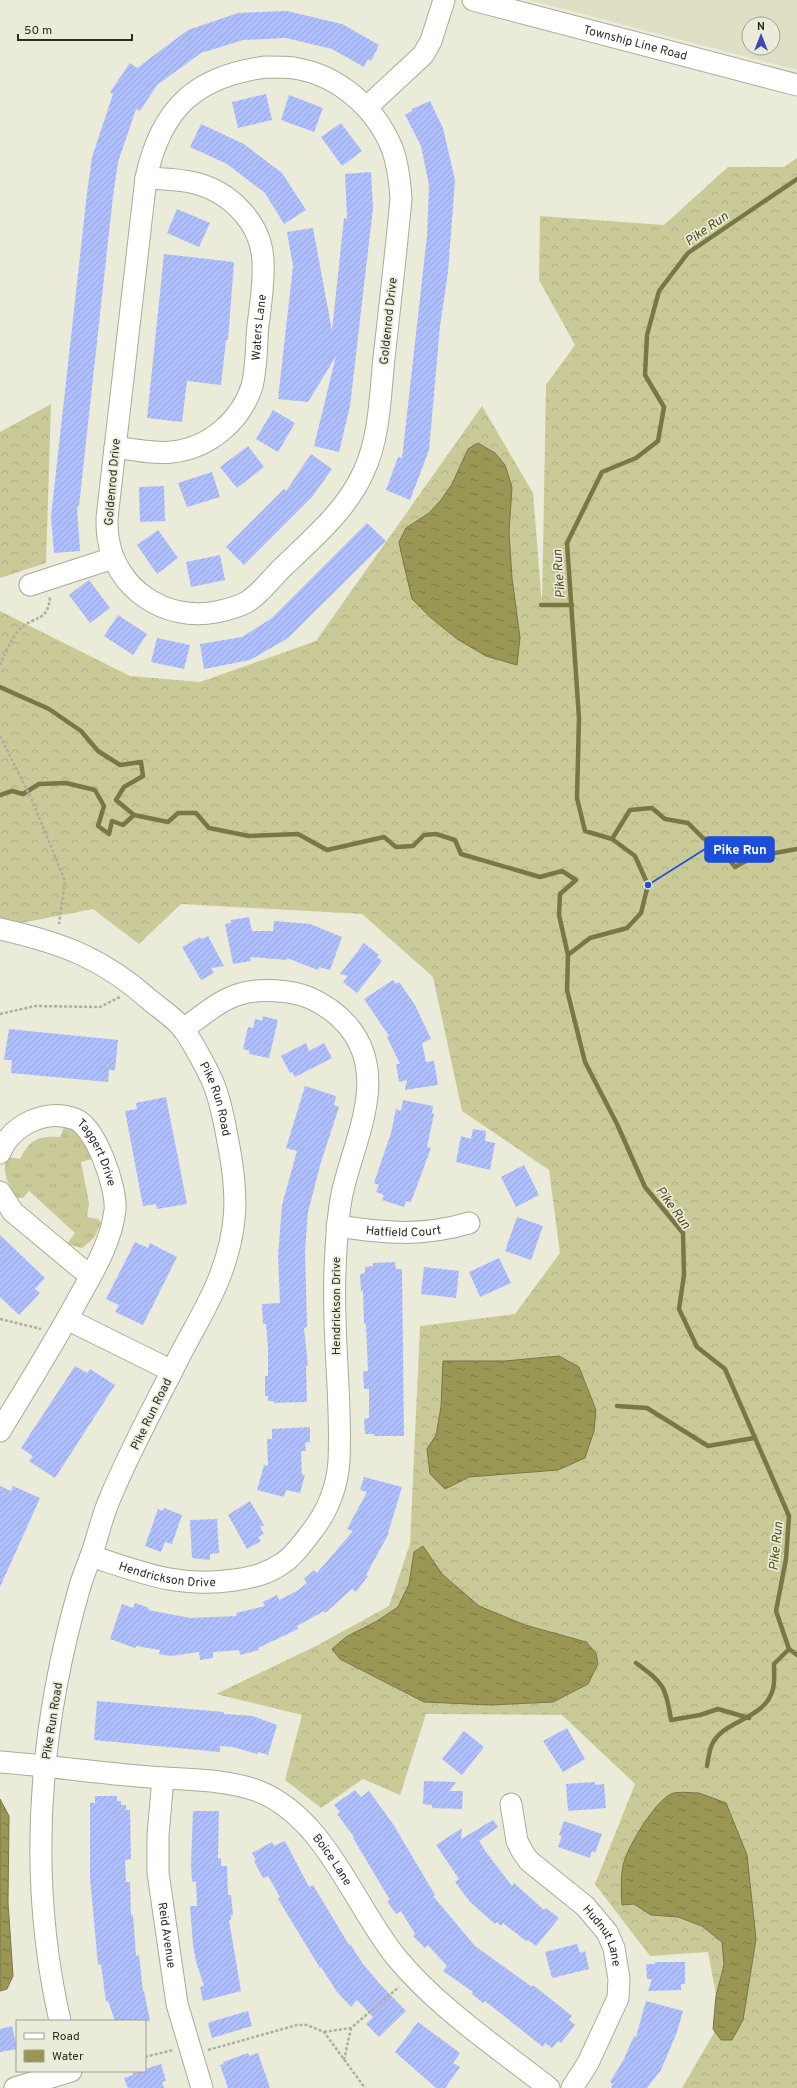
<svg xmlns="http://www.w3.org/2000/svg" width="797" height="2088" font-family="Overpass,sans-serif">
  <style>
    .built { fill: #dfdfc6; fill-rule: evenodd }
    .grass { fill: url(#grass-tufts) }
    .forest { fill: url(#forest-crowns) }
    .water { fill: url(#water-ripples); stroke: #787746 }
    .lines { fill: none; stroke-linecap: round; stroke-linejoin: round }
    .stream { stroke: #787746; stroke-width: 4.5 }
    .building { fill: url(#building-hatch) }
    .minor-casing { stroke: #aa9; stroke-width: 23 }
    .path { stroke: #aeae9f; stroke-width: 2.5; stroke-dasharray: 3 2; stroke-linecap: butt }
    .minor { stroke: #fff; stroke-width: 21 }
    .labels { text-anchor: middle; stroke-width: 3.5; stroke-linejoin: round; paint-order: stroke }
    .street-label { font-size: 12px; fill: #2c2c26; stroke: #ebebd9 }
    .water-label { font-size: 13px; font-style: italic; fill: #504e1a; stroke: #ebebd9 }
    .leader { fill: none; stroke: #1d4ed8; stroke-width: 1.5 }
    .callout-dot { fill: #1d4ed8; stroke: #ebebd9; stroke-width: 1.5 }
    .callout { fill: #1d4ed8; stroke: #1d4ed8; stroke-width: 1.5 }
    .callout-label { font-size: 13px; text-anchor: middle; font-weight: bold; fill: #fff }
  </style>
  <defs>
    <pattern id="grass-tufts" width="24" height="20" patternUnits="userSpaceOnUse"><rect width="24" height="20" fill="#caca99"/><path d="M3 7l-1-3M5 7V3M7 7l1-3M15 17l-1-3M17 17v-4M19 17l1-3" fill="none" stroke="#aeae84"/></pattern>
    <pattern id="forest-crowns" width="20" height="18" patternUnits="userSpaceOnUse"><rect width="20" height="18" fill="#caca99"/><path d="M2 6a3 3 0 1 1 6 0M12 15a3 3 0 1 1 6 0" fill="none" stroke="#aeae84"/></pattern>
    <pattern id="water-ripples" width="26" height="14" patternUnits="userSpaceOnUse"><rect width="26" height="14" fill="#999753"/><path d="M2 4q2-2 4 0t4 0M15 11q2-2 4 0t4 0" fill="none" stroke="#7d7b45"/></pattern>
    <pattern id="building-hatch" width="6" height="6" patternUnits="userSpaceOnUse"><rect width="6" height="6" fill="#afbefd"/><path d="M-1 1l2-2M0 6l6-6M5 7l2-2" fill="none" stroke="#97a3d9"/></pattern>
  </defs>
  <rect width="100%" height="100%" fill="#ebebd9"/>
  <path class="built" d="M529 0H797V70ZM749 24H773V48H749Z"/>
  <path class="grass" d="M65 1125 83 1136 92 1159 81 1162 89 1203 87 1217 98 1219 101 1223 94 1238 82 1248 67 1244 75 1233 29 1191 23 1198H18C9 1188 0 1170 8 1157L20 1159C31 1139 37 1136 60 1137Z"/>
  <path class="forest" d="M797 158V2088H682L721 2021 708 1952 650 1956 595 1884 635 1784 562 1715 426 1714 400 1795 363 1779 321 1808 285 1780 302 1715 216 1694 316 1646 389 1606 410 1544 420 1326 515 1314 560 1253 549 1170 462 1111 433 977 362 914 181 904 139 944 93 909 0 927V611L130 676 200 682 316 641 482 406 533 493 542 605 546 385 575 345 539 280 540 216 664 225 728 167H784Z
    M51 404 46 563 0 578V432Z"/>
  <path class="water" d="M478 443 495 453 505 465 512 487 509 532 512 578 520 638 517 665 486 656 457 639 430 617 412 599 401 552 399 542 406 528 429 513 441 500 452 484 468 449Z
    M559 1356 579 1367 596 1410 594 1431 585 1458 558 1470 469 1477 445 1489 430 1474 427 1449 436 1435 441 1407 443 1361H505Z
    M423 1546 442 1574 479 1606 525 1625 586 1642 596 1653 598 1664 588 1684 553 1702 490 1705 424 1702 340 1659 332 1649 346 1637 377 1621 398 1607 409 1584 414 1552Z
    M699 1793 726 1803 747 1855 756 1939 743 2020 732 2040H721L713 2029 716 1996 724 1965 722 1942 702 1926 678 1917 651 1915 634 1904 622 1905C621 1890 620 1870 626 1856 633 1839 655 1802 671 1794 678 1791 691 1793 699 1793Z
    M0 1799 9 1816 8 1903 13 1976 7 1989 0 1991Z"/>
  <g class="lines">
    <path class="stream" d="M797 179 688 253 659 291 647 335 645 375 664 407 658 441 636 458 602 472 567 543 579 718 577 798 585 831 612 839 635 856 648 885 641 913 627 928 590 938 568 955 567 990 585 1062 617 1124 645 1187 683 1233 684 1275 679 1309 697 1347 725 1369 789 1516 786 1559 776 1611 789 1649 797 1655
      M541 605H572
      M0 687 49 709 81 731 98 751 120 765 141 762 143 776 124 787 116 800 134 815 168 822 178 813H196L209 828 249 836 298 834 327 850 384 837 396 847 413 846 424 835 436 834 455 840 461 854 540 877 562 871 576 880 560 894 559 915 568 955
      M0 795 12 791 23 794 39 784 66 783 95 790 104 806 98 826 109 834 112 821 123 825 134 815
      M612 839 630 810 652 808 665 819 688 823 703 838 721 849 735 867 753 857 797 849
      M617 1406 647 1408 708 1446 754 1438
      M636 1663C663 1683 666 1686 671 1720L700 1715 718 1709 749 1718
      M707 1766C708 1760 709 1753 711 1747 720 1720 765 1721 773 1689 775 1682 774 1672 774 1664L789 1649"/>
  </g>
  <path class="building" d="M287 11 342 24 379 45 371 61 368 59 364 67 332 49 286 38 243 40 201 53 157 85 140 111 136 109 118 162 113 196 79 506H77L80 551 54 553 51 517 87 193 92 157 113 94 110 92 130 63 137 68 188 30 238 13Z
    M266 94 272 120 238 128 232 102Z
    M289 95 323 108 314 132 281 120Z
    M430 101 443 128 455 180 448 272 440 326 429 450 410 500 386 490 398 457 402 458 427 236 429 185 421 146 405 115 412 111V109Z
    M341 123 362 151 342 166 321 137Z
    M201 124 244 144 282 173 306 210 284 224 265 193 227 164 190 147Z
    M371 172 373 208 350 406 339 452 314 446 336 356 308 402 278 399 293 266 287 232 313 228 332 331 344 218 347 219 345 174Z
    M177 209 210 223 199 247 167 233Z
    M164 254 234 262 228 340H226L221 385 187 381 182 422 147 418Z
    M273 410 295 423 278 452 256 439Z
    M248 446 264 467 237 488 220 467Z
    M311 454 332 469 312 497 244 565 226 547 284 489 286 491Z
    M212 472 220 497 187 507 178 483Z
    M164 486 165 521 140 522 139 487Z
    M367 523 386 541 288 638 250 660 204 669 200 644 242 637 272 618Z
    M158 530 178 558 157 574 137 545Z
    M220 555 225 580 191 587 186 562Z
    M89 580 110 608 90 623 69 595Z
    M118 615 147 634 133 655 104 636Z
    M157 638 190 645 184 669 151 662Z
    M249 917 252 931H273L274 921 310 924 342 937 330 970 319 967 318 970 287 958V960L250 957 251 961 233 964 225 924 231 923V920Z
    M208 936 224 966 211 968 214 973 201 980 182 947 200 937 201 939Z
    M364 943 379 955 377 957 382 961 357 993 343 982 348 976 340 974Z
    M393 980 396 984 399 982 415 1005 431 1039 422 1043 426 1062 434 1061 438 1085 405 1090 407 1080 399 1082 396 1064H400L387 1037 389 1036 364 999Z
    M263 1016 278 1020 269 1058 249 1054 250 1051 243 1049 248 1027 253 1028 255 1019 262 1021Z
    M9 1029 118 1040 115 1070H109L108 1082 11 1073 12 1060H4Z
    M306 1043 309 1051 324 1043 332 1058 295 1077 292 1072 290 1073 281 1056Z
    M305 1086 336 1096 334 1105 339 1107 321 1162 308 1212 305 1250 307 1327 304 1328 308 1366H306L307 1402 274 1403V1401H268V1396H265V1376H268V1349L266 1324H263L262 1304 280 1303 278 1256 282 1205 297 1151 286 1148Z
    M166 1097 187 1204 157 1209 156 1204 143 1206 125 1111 137 1109 136 1103Z
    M403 1100 433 1106 432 1113 434 1114 427 1147 431 1148 411 1202 406 1201 404 1207 382 1200 384 1195 376 1192 379 1185 374 1183 391 1133 396 1109 401 1111Z
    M473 1129 486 1131 485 1141 495 1143 490 1170 456 1162 461 1136 471 1139Z
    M524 1165 539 1195 516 1207 501 1177Z
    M517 1217 543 1226 531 1260 505 1251Z
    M0 1235 45 1278 35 1289 40 1293 19 1315 0 1297Z
    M135 1242 148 1248 150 1243 177 1257 143 1325 115 1312 119 1305 106 1299Z
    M499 1258 511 1283 480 1297 469 1272Z
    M395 1262 396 1269H402L404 1436H374V1434H365L364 1419 369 1418V1389H364L363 1371H368L366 1324H364L363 1291H361L360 1274 365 1273V1267L373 1266V1263Z
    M424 1267 459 1271 456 1298 421 1294Z
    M75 1366 87 1373 90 1369 115 1385 55 1478 29 1461 33 1456 21 1448Z
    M310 1427V1442L305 1443 306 1451H301L302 1475H305L300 1493 286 1490 284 1497 257 1490 264 1465 268 1466 267 1439H272V1429Z
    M364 1477 402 1487 388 1533H389L366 1575 368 1576 356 1592 352 1589 325 1613 324 1611 297 1626 298 1629 258 1648 259 1650 240 1655 239 1650 213 1652V1658L200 1660 199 1652 171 1656 159 1654 160 1650 136 1646 135 1648 110 1639 122 1604 133 1608 135 1603 149 1608 148 1610 190 1618 237 1616 236 1613 265 1606 263 1602 277 1595 279 1600 297 1591 307 1583 304 1579 314 1570 317 1573 353 1531 347 1529 367 1492 360 1490Z
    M0 1486 11 1491 13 1486 40 1498 0 1587Z
    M250 1501 264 1525 260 1527 264 1534 258 1537 261 1541 247 1549 228 1515Z
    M164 1508 182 1515 172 1544 165 1542 161 1552 145 1546 158 1509 163 1511Z
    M217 1519 219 1553 210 1554V1560L192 1558 190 1520Z
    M97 1701 224 1712V1714L253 1716 277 1725 268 1755 258 1752 257 1754 233 1747 220 1746V1752L94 1740Z
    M567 1728 585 1759 563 1772 543 1741Z
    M464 1731 484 1747 462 1775 442 1759Z
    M424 1781 456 1782 449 1791H463L462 1809 432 1808V1805L423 1804Z
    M595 1782V1785L604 1784 606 1808 568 1811 566 1784Z
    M355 1790 361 1797 369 1791 393 1824 435 1895 433 1896 475 1946 532 1987 533 1985 572 2016 569 2020 575 2025 561 2043 558 2041 552 2048 545 2043 543 2047 485 2001 483 2003 472 1994 473 1992 443 1971 447 1966 428 1945 425 1948 413 1936 415 1934 401 1911 396 1914 387 1901 390 1900 353 1838 354 1837 337 1814 340 1812 334 1805Z
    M95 1796H117V1801H121V1805H126V1810H130L131 1859 125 1860 126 1882H130L131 1916 133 1915 136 1956 139 1955 143 1991H144L150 2021H115L108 2001 106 2002 101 1964 98 1965 90 1878V1803H95Z
    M193 1811H219L218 1859 221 1858V1866H227L228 1895H231L233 1915H231V1920H229L241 1991 203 2001 200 1987 204 1986 196 1962 193 1945 190 1906H197L196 1881 192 1882 191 1864Z
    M493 1820 498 1827 479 1841 486 1852 512 1886 514 1883 544 1910 546 1908 559 1918 536 1946 528 1940 526 1941 503 1923 501 1926 497 1922 495 1924 470 1902 455 1882 459 1879 436 1845 462 1828 461 1839Z
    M564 1821 602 1834 595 1853 592 1851 590 1858 558 1847 562 1836 559 1835Z
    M285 1841 309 1887 313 1885 349 1945 350 1944 363 1964 380 1984 406 2011 379 2037 366 2024 373 2017 357 2000 351 2007 337 1992 321 1967 320 1968 278 1899 280 1897 268 1876 263 1878 254 1861 256 1860 252 1853 272 1842 274 1846Z
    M577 1944 580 1953 585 1951 589 1969 552 1978 545 1952Z
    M655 1962H685V1984H681V1990L648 1991 652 1979H647L646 1964H655Z
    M646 2001 683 2011 677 2032 661 2070 647 2088H611L613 2084 610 2082 624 2059 634 2036 636 2037Z
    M248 2011 252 2026 212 2038 208 2024 210 2022Z
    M418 2022 460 2053 453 2063 460 2067 445 2088H436L395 2052Z
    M12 2026 17 2049 0 2052V2029Z
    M248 2053 249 2056 258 2053 270 2088H228L220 2065 224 2064 223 2062Z
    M161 2064 166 2081 162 2082 164 2088H128L124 2078 133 2075V2073L145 2071V2069Z"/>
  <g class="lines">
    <g class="minor-casing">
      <g id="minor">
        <path id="s1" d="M473 0 797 85"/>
        <path d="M266 67C275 67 285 67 294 68 338 75 375 107 392 148 398 164 400 182 401 199 396 252 390 305 384 358 380 396 380 436 364 471 347 510 312 539 282 568 271 579 260 594 247 602 238 607 226 610 216 612 166 622 115 589 108 537 107 531 107 524 107 518L146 178C161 108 196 76 266 67Z"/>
        <path d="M367 107 423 55 431 41 444 0"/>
        <path id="s2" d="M115 447C134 450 154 454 172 452 209 448 241 421 252 386 257 367 256 344 258 325 261 304 264 283 263 262 262 223 230 192 195 183 179 179 162 179 146 178"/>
        <path d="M30 585 113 558"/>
        <path id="s3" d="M0 929C62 943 103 958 151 1001 162 1010 176 1019 184 1030 193 1043 208 1070 214 1085 222 1105 225 1126 229 1147 238 1195 238 1229 220 1276 209 1305 191 1333 177 1361 155 1405 130 1450 111 1496 103 1513 99 1532 93 1550 89 1562 84 1573 80 1586 39 1728 27 1876 60 2021"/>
        <path id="s4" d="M0 1153C11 1125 46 1108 75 1119 96 1127 117 1188 115 1210 111 1243 93 1272 77 1301 53 1345 26 1388 0 1431"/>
        <path d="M0 1192 13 1212 90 1276"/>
        <path id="s5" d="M337 1226C385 1233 422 1237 469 1223"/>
        <path d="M67 1319 172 1371"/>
        <path id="s6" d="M91 1556C143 1573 178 1588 235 1580 254 1577 267 1574 283 1563 294 1556 301 1545 309 1535 327 1513 337 1490 339 1461 342 1398 332 1334 335 1270 336 1245 337 1219 342 1194 354 1139 390 1076 348 1026 337 1013 326 1005 310 998 292 990 259 988 240 994 219 1000 201 1017 183 1029"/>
        <path id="s7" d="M0 1762C55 1766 109 1775 164 1778 195 1780 228 1780 258 1791 326 1818 353 1904 396 1957 439 2009 497 2047 549 2088"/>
        <path id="s8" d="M163 1778 158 1835V1873L177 2004 202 2088"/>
        <path id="s9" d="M511 1804 517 1841 522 1851 529 1861 585 1906 607 1932 614 1948 619 1979 618 1998 588 2063 572 2088"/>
        <path d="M15 2088 71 2071"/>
      </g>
    </g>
    <path class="path" d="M0 665C5 653 11 639 20 629 34 615 48 623 50 597
      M0 736 32 800 65 881 59 924
      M0 1014 35 1006 100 1007 120 997
      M0 1319 41 1329
      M324 2032 351 2028 399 1987
      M208 2050 297 2025H307L324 2032 365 2088
      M145 2057 173 2050
      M344 2060 351 2028
      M93 2071H95"/>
    <use href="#minor" class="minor"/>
  </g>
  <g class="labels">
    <g class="street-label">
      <text dy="4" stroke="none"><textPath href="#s1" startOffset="168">Township Line Road</textPath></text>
      <text transform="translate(388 321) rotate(-84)" y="4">Goldenrod Drive</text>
      <text dy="4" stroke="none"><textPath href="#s2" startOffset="226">Waters Lane</textPath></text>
      <text transform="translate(112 482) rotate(-85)" y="4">Goldenrod Drive</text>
      <text dy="4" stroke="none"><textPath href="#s3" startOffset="290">Pike Run Road</textPath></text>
      <text dy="4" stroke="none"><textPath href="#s4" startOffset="132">Taggert Drive</textPath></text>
      <text dy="4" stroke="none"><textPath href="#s5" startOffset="67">Hatfield Court</textPath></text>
      <text transform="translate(336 1306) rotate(-90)" y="4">Hendrickson Drive</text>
      <text transform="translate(151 1414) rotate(-64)" y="4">Pike Run Road</text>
      <text dy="4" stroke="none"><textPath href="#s6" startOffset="79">Hendrickson Drive</textPath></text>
      <text transform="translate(52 1721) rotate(-81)" y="4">Pike Run Road</text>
      <text dy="4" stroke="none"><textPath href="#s7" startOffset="363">Boice Lane</textPath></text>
      <text dy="4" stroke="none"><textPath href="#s8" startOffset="158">Reid Avenue</textPath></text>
      <text dy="4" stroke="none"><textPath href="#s9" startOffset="168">Hudnut Lane</textPath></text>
    </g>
    <g class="water-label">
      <text transform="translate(706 228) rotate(-35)" y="5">Pike Run</text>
      <text transform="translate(558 574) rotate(-94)" y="5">Pike Run</text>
      <text transform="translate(674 1207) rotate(54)" y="5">Pike Run</text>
      <text transform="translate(775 1546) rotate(-84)" y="5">Pike Run</text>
    </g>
  </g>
  <path class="leader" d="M648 885L705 849"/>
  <circle class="callout-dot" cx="648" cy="885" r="4"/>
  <rect class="callout" x="705" y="837" width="69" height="25" rx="4"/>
  <g class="callout-label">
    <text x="740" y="854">Pike Run</text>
  </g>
  <rect x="16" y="2020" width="130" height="52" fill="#ebebd9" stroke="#9f9f91"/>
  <rect x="24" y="2033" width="20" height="6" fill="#ffffff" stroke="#9f9f91"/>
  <text x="52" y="2040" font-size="12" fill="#2c2c26">Road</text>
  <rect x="24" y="2050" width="20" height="12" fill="url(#water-ripples)" stroke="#9f9f91"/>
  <text x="52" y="2060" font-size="12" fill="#2c2c26">Water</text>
  <g transform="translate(761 36)"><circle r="19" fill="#ebebd9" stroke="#9f9f91"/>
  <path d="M0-3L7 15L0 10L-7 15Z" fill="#3f45ba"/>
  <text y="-6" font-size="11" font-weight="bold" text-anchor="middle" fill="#2c2c26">N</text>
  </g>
  <path d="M18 34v6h114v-6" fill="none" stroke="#2c2c26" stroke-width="2"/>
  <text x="24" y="34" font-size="12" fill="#2c2c26" stroke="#ebebd9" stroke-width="3" paint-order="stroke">50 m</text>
</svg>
